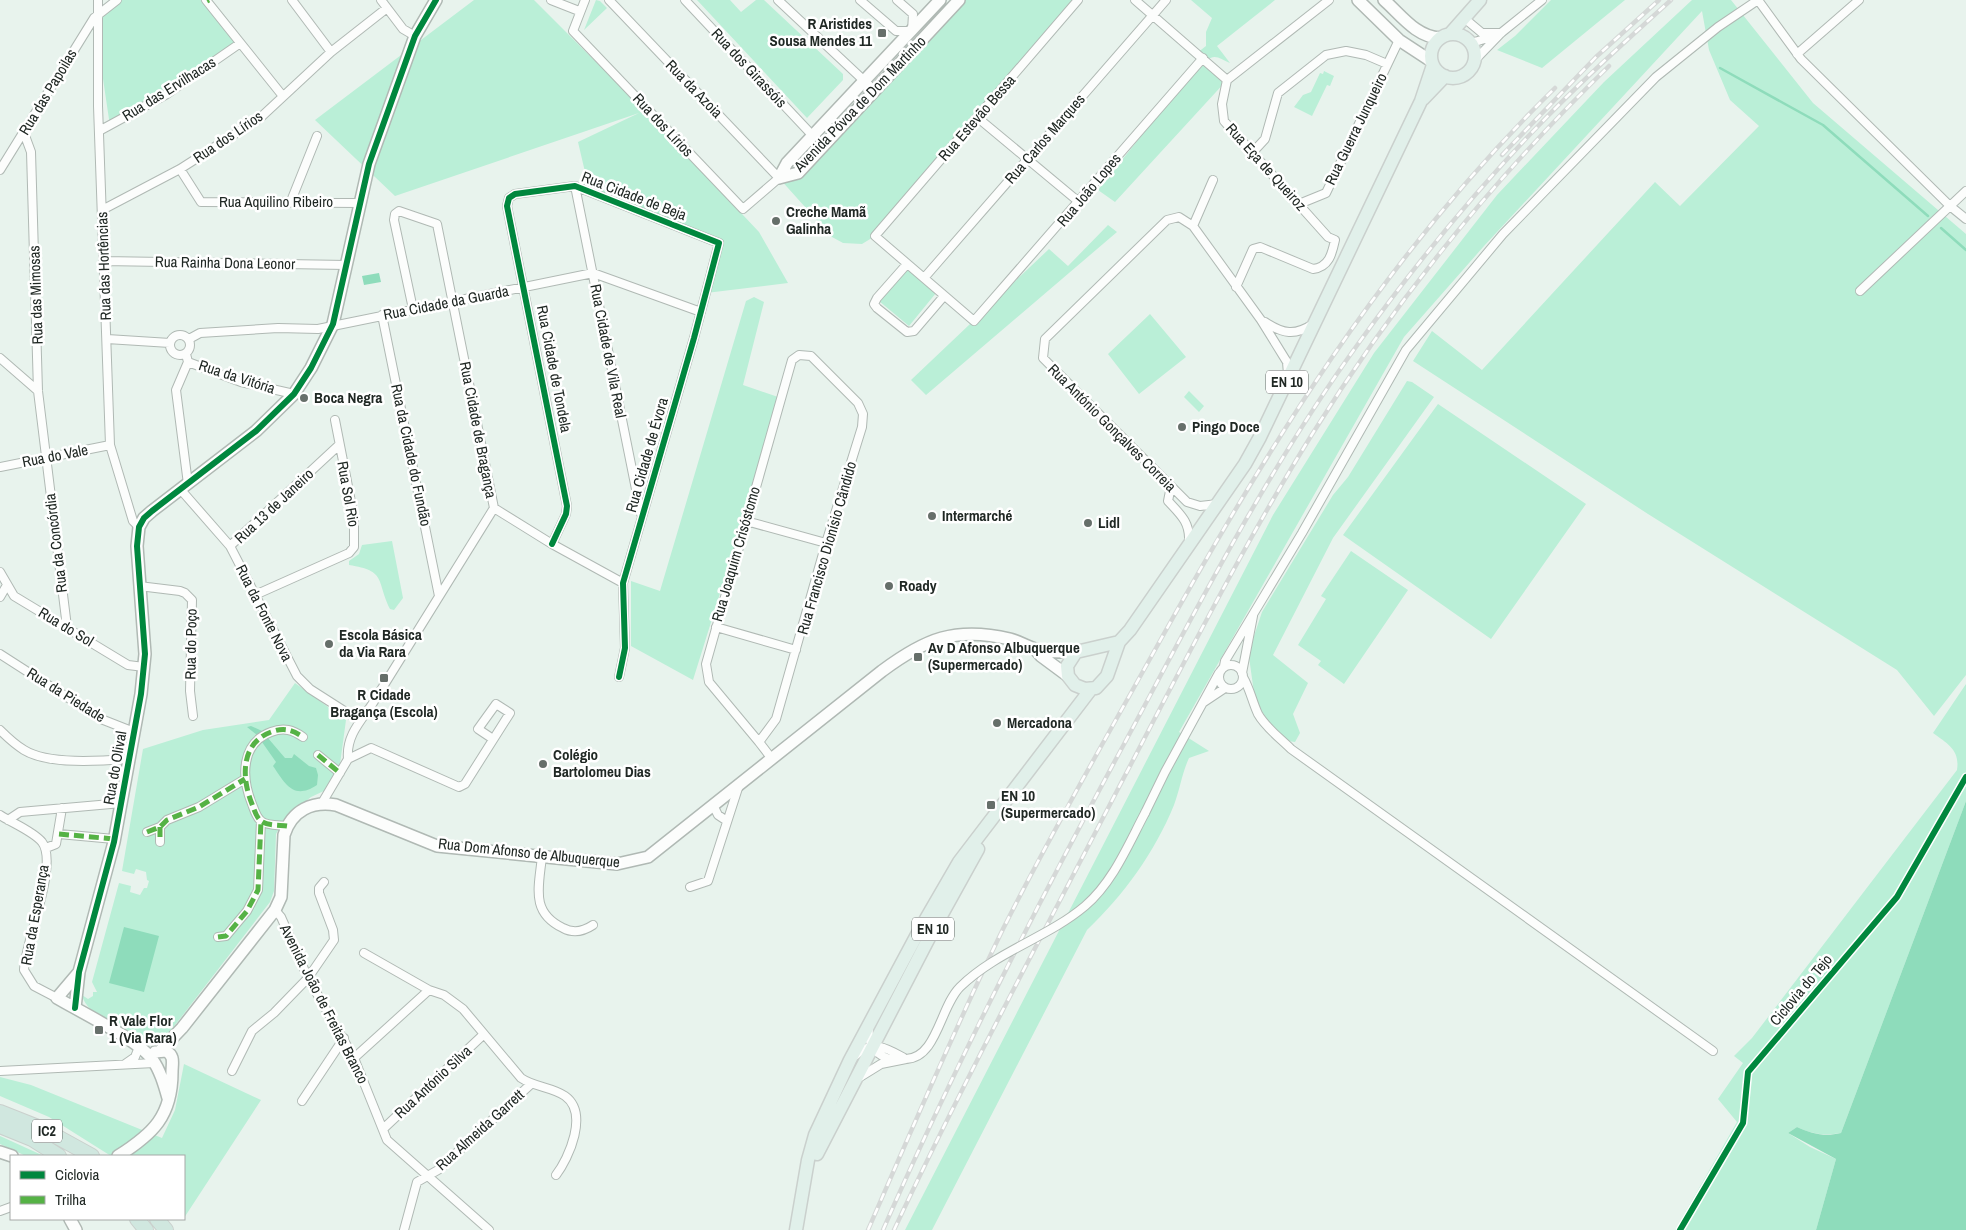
<svg xmlns="http://www.w3.org/2000/svg" width="1966" height="1230" font-family="'Archivo Narrow',sans-serif">
  <style>
    .green { fill: #baefd7 }
    .water { fill: #8edcbb }
    .lines { fill: none; stroke-linecap: round; stroke-linejoin: round }
    .stream { stroke: #8edcbb; stroke-width: 2.5 }
    .street-casing { stroke: #b0b9b4; stroke-width: 10 }
    .secondary-casing { stroke: #b0b9b4; stroke-width: 14 }
    .primary-casing { stroke: #cad0cd; stroke-width: 15 }
    .highway-casing { stroke: #cad0cd; stroke-width: 16 }
    .street { stroke: #fcfdfc; stroke-width: 8 }
    .secondary { stroke: #fcfdfc; stroke-width: 11 }
    .primary { stroke: #e1f0ea; stroke-width: 12 }
    .highway { stroke: #d0e7df; stroke-width: 14 }
    .rail-casing { stroke: #d5d8d7; stroke-width: 4.5 }
    .rail { stroke: #fff; stroke-width: 2.5; stroke-dasharray: 8; stroke-linecap: butt }
    .street-bridge-casing { stroke: #b0b9b4; stroke-width: 10; stroke-linecap: butt }
    .street-bridge { stroke: #fcfdfc; stroke-width: 8 }
    .quiet { stroke: #55b245; stroke-width: 5; stroke-dasharray: 10 5; stroke-linecap: butt }
    .cycleway-casing { stroke: #fff; stroke-width: 9 }
    .cycleway { stroke: #00873e; stroke-width: 6 }
    .poi-dot { fill: #666f6a; stroke: #fff; stroke-width: 2 }
    .labels { text-anchor: middle; stroke-width: 5; stroke-linejoin: round; paint-order: stroke }
    .shield { fill: #fff; stroke: #636866; stroke-width: 1 }
    .shield-label { font-size: 14px; font-weight: bold; fill: #202824 }
    .poi-label { font-size: 15px; font-weight: bold; fill: #202824; stroke: #fff; text-anchor: start }
    .street-label { font-size: 15px; fill: #202824; stroke: #fff }
  </style>
  <rect width="100%" height="100%" fill="#e8f3ed"/>
  <path class="green" d="M121 0H205L239 44 110 126 94 18Z
    M474 0H534L645 111 759 232 788 283 706 293 719 243 589 189 578 142 639 113 395 196 315 120Z
    M596 0 600 1 607 8 584 30Z
    M697 0H730L741 12 756 0H764L843 74V80L807 118Z
    M958 0H1080L875 236 862 244 843 243 832 237 779 178 798 173Z
    M1191 0H1275L1217 46 1230 63C1220 59 1215 53 1206 61L1197 53 1206 46V32L1212 18Z
    M1551 0H1625L1542 68 1497 50 1515 36Z
    M1692 0H1731L1813 103 1966 234V675L1934 716 1897 670 1648 514 1413 361 1432 331 1482 370 1655 182 1680 206 1759 126 1730 100 1709 50 1702 11 1484 246 1404 337 1179 732 1209 751 1189 758C1182 773 1180 789 1174 805 1155 852 1123 896 1087 930L932 1230H905L1273 515 1374 353 1497 195 1604 82Z
    M1201 61 1227 80 1115 202 1098 190Z
    M1324 71 1334 76 1330 86 1327 85 1312 116 1294 107 1303 95 1311 92 1320 73 1323 74Z
    M1108 225 1117 232 926 395 911 380 1049 249 1068 266Z
    M906 268 936 293 909 326 879 301Z
    M754 297 764 302 743 385 781 398 693 680 631 646V581L660 591 746 301Z
    M1150 314 1186 357 1139 394 1108 354Z
    M1407 381 1412 382 1434 397 1333 538 1273 655 1308 683 1293 714 1300 733 1295 742 1288 741 1268 721 1255 700 1249 657 1254 636 1262 612 1333 495 1348 477Z
    M1189 391 1204 406 1199 412 1184 397Z
    M1438 404 1586 504 1491 639 1343 535Z
    M392 541 403 598 394 610 390 609C376 580 387 571 349 565V561L359 554 362 545Z
    M1351 551 1408 590 1344 684 1318 665 1321 661 1298 645 1326 599 1321 596Z
    M295 683 346 720 340 764 326 790 311 797 284 819 276 834 274 891 270 902 162 1042 151 1045 124 1030 127 1024 121 1021 118 1025C104 1017 86 1012 82 995L88 999 93 996V992H97L92 982 119 883 131 886 130 892 140 895 144 888H147L149 881 147 880 146 872 136 869 134 874 122 871 143 749 203 730 269 720Z
    M1966 684V801L1841 1133C1824 1136 1812 1134 1797 1127L1788 1133 1810 1147 1836 1159 1816 1230H1675L1737 1122 1718 1099 1743 1063 1734 1056 1752 1038 1957 770C1960 750 1948 744 1933 733Z
    M184 1064 261 1100 184 1218V1156H111L49 1117 0 1096V1077L31 1085 162 1138 175 1110Z
    M0 1136 44 1156H26L0 1144Z"/>
  <path class="water" d="M379 273 381 282 364 285 362 276Z
    M251 726 262 731 285 758H292L294 754 309 766 316 768 318 775 317 785C293 801 285 783 273 766L276 762 257 735 247 727Z
    M1966 801V1230H1816L1836 1159 1788 1133 1797 1127C1812 1134 1825 1137 1841 1133Z
    M124 927 159 936 144 992 109 983Z"/>
  <g class="lines">
    <path class="stream" d="M1720 68 1823 125 1928 216
      M1941 228 1966 250"/>
    <g class="street-casing">
      <path id="street" d="M98 0V106L110 445 133 521 139 527
        M206 0 282 95
        M292 0 331 52
        M381 0 403 29 415 36
        M551 0 579 11
        M585 0 573 31 743 209 779 178 609 0
        M685 0 813 136
        M778 0 874 90
        M860 0 896 31H911
        M897 0 913 14 912 31
        M1078 0 875 236 974 321 1203 58
        M1135 0 1227 80
        M1758 0 1801 59 1950 206 1966 219
        M1470 23 1482 33H1501
        M1471 43 1495 36
        M1797 54 1859 0
        M1474 61 1501 33 1542 0
        M978 118 1079 202
        M99 131 167 94 239 44
        M24 133 31 152 38 391 67 627
        M1252 153 1265 139 1278 93 1326 55 1346 51 1366 55 1387 64
        M180 169 201 202 359 203
        M0 170 94 18 117 0
        M1213 180 1193 226 1261 320 1287 362 1288 374
        M575 186 641 514
        M291 201 317 136
        M1299 204 1326 193 1399 40
        M102 210 180 169 260 118 331 52 387 8
        M1193 226 1179 217 1167 220 1045 339 1043 358 1187 502 1200 506 1218 504
        M103 261 347 265
        M907 264 877 298 874 304 877 308 907 332 914 331 944 296
        M924 278 1166 0
        M1236 287 1253 249 1260 247 1313 269C1329 267 1332 254 1335 240L1328 237 1224 121 1222 104 1227 80 1329 0
        M1860 291 1966 191
        M382 315 439 596
        M1265 322C1283 334 1295 336 1313 324
        M170 345a10 10 0 1 1 20 0a10 10 0 1 1-20 0Z
        M107 339 170 343
        M189 339 200 333 278 328 318 329 593 273 701 312
        M186 354 188 362 241 382 294 394
        M0 358 38 391
        M0 467 110 445
        M188 484 176 390 188 362
        M1171 486 1168 501C1180 514 1190 522 1189 541
        M181 490 230 546 297 676 310 689 360 721
        M494 508 552 544 623 583
        M746 521 826 543
        M552 544 566 514 567 506 507 206 509 198 515 194 575 186 719 243 694 338 623 583 625 648 619 677
        M230 546 339 445
        M0 572 14 596 128 665 144 667
        M139 586 180 591 185 593 192 600 190 691 193 716
        M255 595 349 553 354 547V517L335 420
        M0 597 7 585
        M716 627 796 650
        M0 654 101 719 134 732
        M1219 677a12 12 0 1 1 24 0a12 12 0 1 1-24 0Z
        M1224 666 1225 661 1302 533 1406 350 1503 234 1656 77 1718 27 1758 0
        M1242 673 1253 616
        M1243 677C1250 689 1252 701 1258 714 1266 728 1280 738 1291 749L1713 1051
        M1204 702 1225 688
        M0 730C7 737 16 745 24 750 48 765 101 761 128 759
        M759 742 709 682 706 664 792 360 799 355 811 356 858 403 863 414 862 427 826 543 776 719 759 742 772 759
        M318 755 340 773
        M348 759C346 737 359 723 371 706L494 508 437 224 399 211 395 214 394 220 413 309
        M322 803 348 759 371 748 459 787 465 784 510 713 496 704 478 729 493 739
        M713 805 718 815 727 821
        M1145 813 1165 772 1219 673
        M0 815C12 823 33 831 42 842 59 864 25 942 24 970L34 986 57 998
        M8 820 20 812 122 803
        M287 826C280 825 267 826 261 821 256 817 254 809 252 804 241 777 241 743 271 732 284 727 293 730 303 737
        M160 827V842
        M147 832 160 827 167 820 199 807 245 779
        M59 834 114 839
        M46 848 56 844 62 808
        M542 856C539 887 530 912 563 928 574 934 584 931 593 925
        M690 887 708 881 739 785
        M275 910 281 917 308 978 354 1058 387 1140 489 1230
        M218 937 226 936 247 911 258 890 261 821
        M364 953 429 990 444 995 463 1009 521 1078C534 1087 552 1087 565 1096 589 1113 569 1158 556 1175
        M869 1028C867 1045 877 1057 894 1060
        M856 1055C874 1039 888 1049 906 1059
        M354 1058 429 990
        M125 1064 135 1057 139 1047
        M0 1071 154 1063
        M232 1071 252 1031 274 1013 308 978 334 940 333 930 319 893V888L324 882
        M860 1077 881 1064 906 1059
        M302 1101 344 1038
        M383 1129 483 1035
        M0 1211 11 1207
        M404 1230 417 1182 438 1170 531 1084"/>
    </g>
    <g class="secondary-casing">
      <path id="secondary" d="M1358 0 1399 40 1431 61
        M1384 0C1401 15 1416 37 1440 38
        M779 178 798 173 959 0
        M779 178 787 163 940 0
        M1035 649 1041 656 1068 676
        M79 972 57 998C79 1011 138 1040 152 1059 160 1070 164 1084 168 1098
        M75 1008 79 972 114 842 141 694 145 654 137 546 139 527 144 518 152 511 256 431 294 394 311 368 333 324 369 164 415 36 436 0
        M160 1051 182 1028 275 910 281 897 284 835C292 810 312 801 336 805L437 846 617 864 648 857 882 671C925 639 955 626 1010 639 1018 641 1026 646 1035 649 1048 653 1062 652 1076 652
        M0 1152 12 1156
        M118 1156C153 1134 172 1116 172 1072 172 1063 175 1056 166 1051L155 1052
        M70 1219 76 1230"/>
    </g>
    <g class="primary-casing">
      <path id="primary" d="M1450 34 1480 0
        M1431 56a22 22 0 1 1 44 0a22 22 0 1 1-44 0Z
        M1423 99 1445 76
        M1119 642 1076 652 1067 666 1068 676 1075 685 1085 689 1096 688 1107 676 1119 642 1130 630 1245 464 1260 437 1421 101 1433 65
        M817 1154 932 932 978 849
        M796 1230 808 1160 815 1135 850 1060 919 931 959 862 1091 689"/>
    </g>
    <g class="highway-casing">
      <path id="highway" d="M0 1112 43 1129 92 1156
        M0 1126 32 1139 59 1156
        M137 1219 146 1230
        M157 1219 166 1230"/>
    </g>
    <use href="#street" class="street"/>
    <use href="#secondary" class="secondary"/>
    <use href="#primary" class="primary"/>
    <use href="#highway" class="highway"/>
    <g class="rail-casing">
      <path id="rail" d="M1502 155 1596 57 1659 0
        M868 1230C912 1129 955 1028 1003 929 1049 837 1101 747 1151 657 1266 449 1384 256 1555 88
        M883 1230C955 1065 1037 905 1123 746 1196 610 1267 470 1358 344 1414 266 1475 191 1542 122 1583 79 1627 40 1671 0
        M894 1230C964 1080 1043 934 1119 787 1181 669 1241 549 1311 436 1395 301 1496 176 1609 66"/>
    </g>
    <use href="#rail" class="rail"/>
    <g class="street-bridge-casing">
      <path id="street-bridge" d="M906 1059C937 1058 940 1007 960 987 997 951 1047 938 1085 906 1113 882 1128 845 1145 813"/>
    </g>
    <use href="#street-bridge" class="street-bridge"/>
    <path class="quiet" d="M207 1 209 0
      M318 755 340 773
      M287 826C280 825 267 826 261 821 256 817 254 809 252 804 241 777 241 743 271 732 284 727 293 730 303 737
      M160 827V842
      M147 832 160 827 167 820 199 807 245 779
      M59 834 114 839
      M218 937 226 936 247 911 258 890 261 821"/>
    <g class="cycleway-casing">
      <path id="cycleway" d="M552 544 566 514 567 506 507 206 509 198 515 194 575 186 719 243 694 338 623 583 625 648 619 677
        M75 1008 79 972 114 842 141 694 145 654 137 546 139 527 144 518 152 511 256 431 294 394 311 368 333 324 369 164 415 36 436 0
        M1680 1230 1743 1123 1748 1072 1897 897 1966 777"/>
    </g>
    <use href="#cycleway" class="cycleway"/>
  </g>
  <g class="poi-dot">
    <rect x="877" y="28" width="10" height="10" rx="2.5"/>
    <circle cx="776" cy="221" r="5"/>
    <circle cx="304" cy="398" r="5"/>
    <circle cx="1182" cy="427" r="5"/>
    <circle cx="932" cy="516" r="5"/>
    <circle cx="1088" cy="523" r="5"/>
    <circle cx="889" cy="586" r="5"/>
    <circle cx="329" cy="644" r="5"/>
    <rect x="913" y="652" width="10" height="10" rx="2.5"/>
    <rect x="379" y="673" width="10" height="10" rx="2.5"/>
    <circle cx="997" cy="723" r="5"/>
    <circle cx="543" cy="764" r="5"/>
    <rect x="986" y="800" width="10" height="10" rx="2.5"/>
    <rect x="94" y="1025" width="10" height="10" rx="2.5"/>
  </g>
  <g class="labels">
    <g class="shield">
      <rect x="1266" y="370.5" width="42" height="23" rx="4"/>
      <rect x="912" y="917.5" width="42" height="23" rx="4"/>
      <rect x="32" y="1119.5" width="30" height="23" rx="4"/>
    </g>
    <g class="shield-label">
      <text x="1287" y="387">EN 10</text>
      <text x="933" y="934">EN 10</text>
      <text x="47" y="1136">IC2</text>
    </g>
    <g class="poi-label">
      <text x="872" y="29" text-anchor="end">R Aristides<tspan x="872" dy="17">Sousa Mendes 11</tspan></text>
      <text x="786" y="217">Creche Mamã<tspan x="786" dy="17">Galinha</tspan></text>
      <text x="314" y="403">Boca Negra</text>
      <text x="1192" y="432">Pingo Doce</text>
      <text x="942" y="521">Intermarché</text>
      <text x="1098" y="528">Lidl</text>
      <text x="899" y="591">Roady</text>
      <text x="339" y="640">Escola Básica<tspan x="339" dy="17">da Via Rara</tspan></text>
      <text x="928" y="653">Av D Afonso Albuquerque<tspan x="928" dy="17">(Supermercado)</tspan></text>
      <text x="384" y="700" text-anchor="middle">R Cidade<tspan x="384" dy="17">Bragança (Escola)</tspan></text>
      <text x="1007" y="728">Mercadona</text>
      <text x="553" y="760">Colégio<tspan x="553" dy="17">Bartolomeu Dias</tspan></text>
      <text x="1001" y="801">EN 10<tspan x="1001" dy="17">(Supermercado)</tspan></text>
      <text x="109" y="1026">R Vale Flor<tspan x="109" dy="17">1 (Via Rara)</tspan></text>
    </g>
    <g class="street-label">
      <text transform="translate(749 68) rotate(47)" y="5">Rua dos Girassóis</text>
      <text transform="translate(169 89) rotate(-32)" y="5">Rua das Ervilhacas</text>
      <text transform="translate(694 89) rotate(46)" y="5">Rua da Azoia</text>
      <text transform="translate(48 92) rotate(-59)" y="5">Rua das Papoilas</text>
      <text transform="translate(860 104) rotate(-46)" y="5">Avenida Póvoa de Dom Martinho</text>
      <text transform="translate(977 118) rotate(-49)" y="5">Rua Estevão Bessa</text>
      <text transform="translate(663 125) rotate(47)" y="5">Rua dos Lírios</text>
      <text transform="translate(1356 129) rotate(-64)" y="5">Rua Guerra Junqueiro</text>
      <text transform="translate(228 137) rotate(-34)" y="5">Rua dos Lírios</text>
      <text transform="translate(1045 139) rotate(-49)" y="5">Rua Carlos Marques</text>
      <text transform="translate(1266 167) rotate(48)" y="5">Rua Eça de Queiroz</text>
      <text transform="translate(1089 190) rotate(-50)" y="5">Rua João Lopes</text>
      <text transform="translate(634 196) rotate(21)" y="5">Rua Cidade de Beja</text>
      <text x="276" y="207">Rua Aquilino Ribeiro</text>
      <text transform="translate(225 263) rotate(1)" y="5">Rua Rainha Dona Leonor</text>
      <text transform="translate(104 266) rotate(-92)" y="5">Rua das Hortências</text>
      <text transform="translate(36 295) rotate(-92)" y="5">Rua das Mimosas</text>
      <text transform="translate(446 303) rotate(-11)" y="5">Rua Cidade da Guarda</text>
      <text transform="translate(608 351) rotate(79)" y="5">Rua Cidade de Vila Real</text>
      <text transform="translate(554 369) rotate(79)" y="5">Rua Cidade de Tondela</text>
      <text transform="translate(237 377) rotate(18)" y="5">Rua da Vitória</text>
      <text transform="translate(1112 428) rotate(45)" y="5">Rua António Gonçalves Correia</text>
      <text transform="translate(478 430) rotate(79)" y="5">Rua Cidade de Bragança</text>
      <text transform="translate(411 455) rotate(78)" y="5">Rua da Cidade do Fundão</text>
      <text transform="translate(647 455) rotate(-74)" y="5">Rua Cidade de Évora</text>
      <text transform="translate(55 456) rotate(-11)" y="5">Rua do Vale</text>
      <text transform="translate(348 494) rotate(80)" y="5">Rua Sol Rio</text>
      <text transform="translate(274 506) rotate(-43)" y="5">Rua 13 de Janeiro</text>
      <text transform="translate(56 543) rotate(-97)" y="5">Rua da Concórdia</text>
      <text transform="translate(827 548) rotate(-74)" y="5">Rua Francisco Dionísio Cândido</text>
      <text transform="translate(736 554) rotate(-74)" y="5">Rua Joaquim Crisóstomo</text>
      <text transform="translate(264 613) rotate(63)" y="5">Rua da Fonte Nova</text>
      <text transform="translate(66 627) rotate(31)" y="5">Rua do Sol</text>
      <text transform="translate(191 644) rotate(-89)" y="5">Rua do Poço</text>
      <text transform="translate(66 695) rotate(32)" y="5">Rua da Piedade</text>
      <text transform="translate(115 768) rotate(-80)" y="5">Rua do Olival</text>
      <text transform="translate(529 853) rotate(6)" y="5">Rua Dom Afonso de Albuquerque</text>
      <text transform="translate(35 915) rotate(-80)" y="5">Rua da Esperança</text>
      <text transform="translate(1801 990) rotate(-50)" y="5">Ciclovia do Tejo</text>
      <text transform="translate(324 1004) rotate(63)" y="5">Avenida João de Freitas Branco</text>
      <text transform="translate(433 1082) rotate(-43)" y="5">Rua António Silva</text>
      <text transform="translate(480 1130) rotate(-42)" y="5">Rua Almeida Garrett</text>
    </g>
  </g>
  <rect x="10" y="1155" width="175" height="65" fill="#ffffff" stroke="#a6a9a7"/>
  <rect x="20" y="1171" width="25" height="8" fill="#00873e" stroke="#a6a9a7"/>
  <text x="55" y="1180" font-size="15" fill="#202824">Ciclovia</text>
  <rect x="20" y="1196" width="25" height="8" fill="#55b245" stroke="#a6a9a7"/>
  <text x="55" y="1205" font-size="15" fill="#202824">Trilha</text>
</svg>
